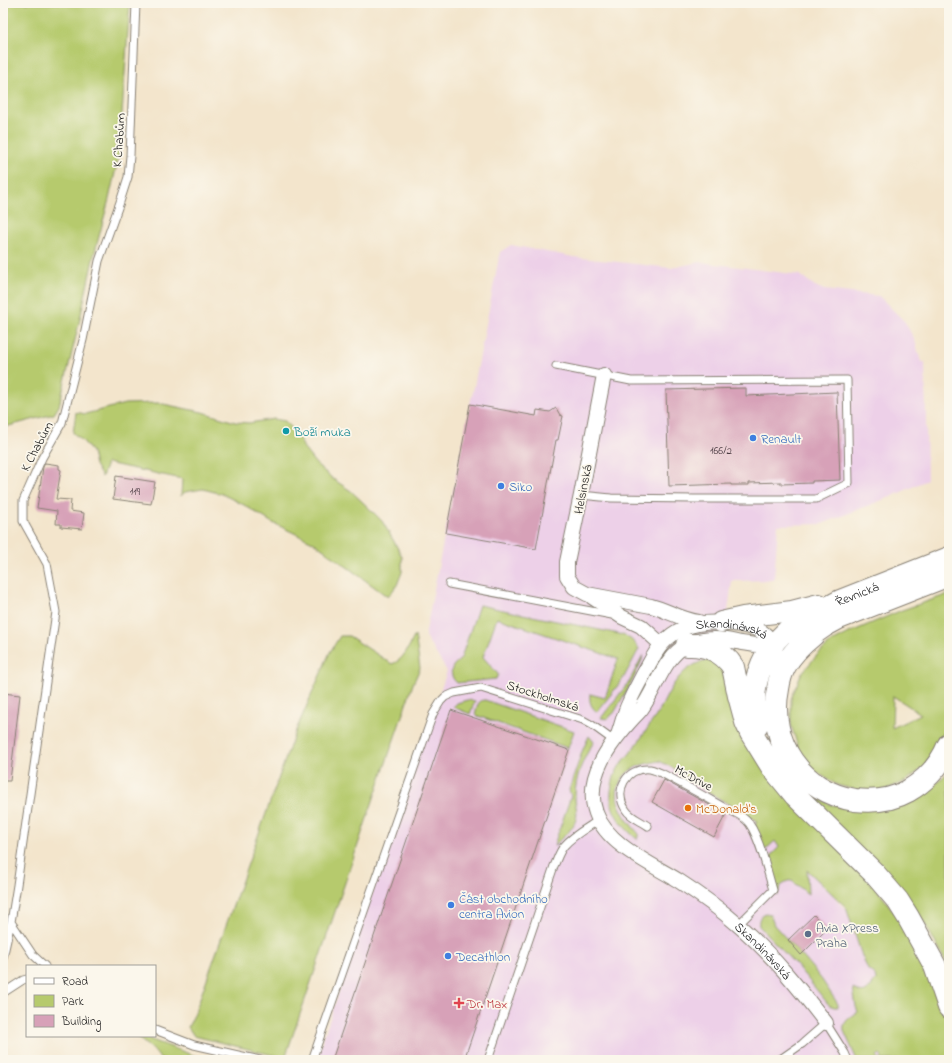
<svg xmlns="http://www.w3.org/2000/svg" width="952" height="1063" font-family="'Indie Flower',sans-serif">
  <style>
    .built { fill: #edd0e8 }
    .green { fill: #b6ca6d; stroke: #697344; fill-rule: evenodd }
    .building { fill: #d7a1b8 }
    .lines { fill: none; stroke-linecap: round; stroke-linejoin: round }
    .lane-casing { stroke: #888074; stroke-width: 9 }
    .street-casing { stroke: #888074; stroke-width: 16 }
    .secondary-casing { stroke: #888074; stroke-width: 22 }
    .highway-casing { stroke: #888074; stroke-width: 24 }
    .lane { stroke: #fff; stroke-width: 7 }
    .street { stroke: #fff; stroke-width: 14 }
    .secondary { stroke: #fff; stroke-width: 20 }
    .highway { stroke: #fff; stroke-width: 22 }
    .culture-dot { fill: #0f9aa8; stroke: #fbf7ec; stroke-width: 1.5 }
    .shop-dot { fill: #3f7fe0; stroke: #fbf7ec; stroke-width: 1.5 }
    .food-dot { fill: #e8710a; stroke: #fbf7ec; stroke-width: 1.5 }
    .service-dot { fill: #5c6f8a; stroke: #fbf7ec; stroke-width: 1.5 }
    .health-dot { fill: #e0444e; stroke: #fbf7ec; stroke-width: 1.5 }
    .labels { text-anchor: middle; stroke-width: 3.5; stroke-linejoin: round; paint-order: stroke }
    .number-label { font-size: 11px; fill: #4b3d43 }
    .street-label { font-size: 13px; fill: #1c1c1c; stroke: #fbf7ec }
    .culture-label { font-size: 13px; fill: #0d838f; stroke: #fbf7ec; text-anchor: start }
    .shop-label { font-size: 13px; fill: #366cbe; stroke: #fbf7ec; text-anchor: start }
    .food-label { font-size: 13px; fill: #c56008; stroke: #fbf7ec; text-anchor: start }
    .service-label { font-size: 13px; fill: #4e5e75; stroke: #fbf7ec; text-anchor: start }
    .health-label { font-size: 13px; fill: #be3a42; stroke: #fbf7ec; text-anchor: start }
  </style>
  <rect width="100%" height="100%" fill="#fbf7ec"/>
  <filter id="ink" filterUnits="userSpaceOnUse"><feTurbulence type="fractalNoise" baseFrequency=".025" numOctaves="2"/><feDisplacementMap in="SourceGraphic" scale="8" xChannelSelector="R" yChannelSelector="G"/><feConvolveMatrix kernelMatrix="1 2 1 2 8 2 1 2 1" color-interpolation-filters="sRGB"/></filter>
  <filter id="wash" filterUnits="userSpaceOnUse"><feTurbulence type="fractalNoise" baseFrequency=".012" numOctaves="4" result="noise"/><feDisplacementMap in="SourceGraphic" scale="16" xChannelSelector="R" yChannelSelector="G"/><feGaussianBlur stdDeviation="0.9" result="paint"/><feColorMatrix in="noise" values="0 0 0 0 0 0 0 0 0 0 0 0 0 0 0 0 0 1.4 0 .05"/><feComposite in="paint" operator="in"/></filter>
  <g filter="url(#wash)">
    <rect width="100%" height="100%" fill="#f3e5cc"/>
    <path class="built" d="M511 245 573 257 671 268 700 262 800 275 815 286 824 290 879 296 905 322 915 341 921 362H925L927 480 895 495 822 524 778 525 774 580 732 581 720 671 746 754 839 903 859 921 930 1060H316L447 671 425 636 470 404 473 392 500 252Z"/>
    <path class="green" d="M7 3H130L119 155 109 199 93 259 80 319 59 406 54 414 5 427 3 426V17Z
      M158 403 202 412 235 422 249 423 274 419 285 421 292 428 299 438 305 450 315 463 333 479 351 491 372 511 382 521 396 545 402 557V572L397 585 388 597 313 542 271 522 244 505 222 494 203 489 185 492 181 496 182 479 107 463 102 477 95 465 92 452 82 440 73 433 76 412 85 414 125 404Z
      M949 594V723L938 745 925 766 906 781 884 790 860 791 837 785 815 771 799 750 791 725V699L801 674 818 654 832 642 851 632 902 610ZM893 696 921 714 892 728Z
      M479 605 624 635C631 639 635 642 639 649L623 679 597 712C591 707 589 702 590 694L605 698 618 659 497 618 483 657 498 674 496 679 457 683C452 679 449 671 454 665 456 662 459 662 461 658Z
      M415 635 420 668 413 684 285 1058 194 1036 188 1027 194 1015 294 735 330 652 340 636H349L392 664C404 660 409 646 415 635Z
      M643 655 642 660 633 680 614 713 607 719 601 718 629 682Z
      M702 661C711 660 716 663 723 668L730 700 870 880 916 941 946 1016 949 1033V1060H880L882 1058 880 1054 877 1056 879 1060H857L844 1031C842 1021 851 1017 858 1012L856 1007 853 988C865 998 868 990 876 980L875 975 868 970 862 956 846 907 807 870 808 894 792 881C783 879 779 889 777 896L776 894V889L767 860 779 847 775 841 764 851 755 826 757 821 751 818 750 819C740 809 727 804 715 796 697 785 679 770 659 761 651 763 640 764 633 769 628 771 625 775 622 779 609 798 626 820 639 834L637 839C625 829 612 815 611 799 610 790 613 779 616 772 620 763 628 757 633 749 641 739 648 727 656 716 665 702 670 685 684 672 689 667 696 664 702 661Z
      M467 700 475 701 470 714 453 707 457 703Z
      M485 700 574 731 568 748 475 715C477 708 477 700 485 700Z
      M589 736 594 742C583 758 575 777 575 797 575 805 579 814 575 822 571 832 562 837 555 845H554L570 799 571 796 569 790 583 749Z
      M775 753 808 791 821 800 832 805 894 808 907 804 923 795 934 786 949 771V970L942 955 924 922 908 899 825 815Z
      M766 913 770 914 774 925 805 959 822 980 838 1004V1007H834L829 1005 797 966 759 926C758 920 760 915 766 913Z
      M136 1036H141L206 1060H161L156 1053Z"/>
    <g id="blocks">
      <path class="building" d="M746 388V396L837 392 840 480 812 481V483L781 484V482L749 483V485H731V484L669 486 666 390Z
        M470 404 536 416 537 410 550 412 556 408 560 415 563 416 558 440H556L536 549 446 533Z
        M45 463 59 465V469L61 470 56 499 71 500 70 511 84 513 82 529 61 527V524H56L57 511 37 508 43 467Z
        M116 476 155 482 151 504 113 499Z
        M3 693 20 695 10 781H3Z
        M451 710 569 750 464 1060H332Z
        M664 780 726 814 714 837 652 802Z
        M814 915 827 929 801 955 788 940Z"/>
    </g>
  </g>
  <g filter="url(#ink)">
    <use href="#blocks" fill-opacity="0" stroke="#888074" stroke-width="1"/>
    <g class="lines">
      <g class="lane-casing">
        <path id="lane" d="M556 366 631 381 847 380 849 483 816 499H694L611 498 581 495
          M449 584 612 615
          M648 826C641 821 630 817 626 810 613 791 626 767 650 769 656 770 663 774 669 777 688 787 706 797 725 808 731 811 741 815 746 820 758 830 768 874 773 890L738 925
          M11 922 33 955 45 966
          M3 958 11 922 17 885 56 612 47 564 23 521V501L42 458 62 423 83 340 99 261 120 202 128 177 130 156 136 3
          M3 993 23 980 27 979
          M155 1030 194 1045 260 1060
          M312 1060 433 714 441 701 445 697 454 693 481 688 583 720 592 725 614 741
          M488 1060 554 866C557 860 559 852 564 846 573 835 587 828 599 820
          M779 1060 802 1044 826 1023 845 1053 848 1060"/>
      </g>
      <g class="street-casing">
        <g id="street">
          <path d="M604 375 581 495 567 562V576L574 587 587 594 651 606C667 610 682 620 699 622"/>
          <path d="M592 597 622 617 641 626 661 644"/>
          <path id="s1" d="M618 735C622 724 624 713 629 703 633 693 639 683 644 673 650 663 654 653 662 644 680 623 708 620 734 624 751 627 764 628 773 644 765 645 757 646 749 644 737 643 725 638 713 639 704 639 695 641 687 645 664 656 656 689 642 708 640 711 637 714 634 717 611 742 583 777 596 813 607 845 652 864 679 881 699 894 719 908 737 924 771 953 799 988 826 1023"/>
        </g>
      </g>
      <g class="secondary-casing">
        <g id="secondary">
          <path d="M721 622 743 617 792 611 819 604"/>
          <path d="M799 641 813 635 826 626 839 619 949 576"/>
          <path id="s2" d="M773 644 790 627 840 600 949 557"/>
        </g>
      </g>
      <g class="highway-casing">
        <path id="highway" d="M813 635C802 644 791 654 785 666 781 673 779 682 778 689 767 742 802 792 855 800 873 802 892 800 908 791 927 780 941 764 949 744
          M687 645C705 644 723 651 733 667L739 696 746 722 751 733 772 767 795 795 874 873 898 901 908 917 935 966 949 1007
          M757 725C750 694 756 670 773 644"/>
      </g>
      <use href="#lane" class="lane"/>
      <use href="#street" class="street"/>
      <use href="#secondary" class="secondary"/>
      <use href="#highway" class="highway"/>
    </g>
  </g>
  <circle class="culture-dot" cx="286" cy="431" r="4"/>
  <g class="shop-dot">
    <circle cx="753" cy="438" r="4"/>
    <circle cx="501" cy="486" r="4"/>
    <circle cx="451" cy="905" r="4"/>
    <circle cx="448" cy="956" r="4"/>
  </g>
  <circle class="food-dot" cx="688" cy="808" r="4"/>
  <circle class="service-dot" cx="808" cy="934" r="4"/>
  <path class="health-dot" d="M457 997h4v4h4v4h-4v4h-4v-4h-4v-4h4z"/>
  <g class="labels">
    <g class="number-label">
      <text x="721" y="454">166/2</text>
      <text x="135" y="495">119</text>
    </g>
    <g class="street-label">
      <text transform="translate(118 140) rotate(-86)" y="5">K Chabům</text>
      <text transform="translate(36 446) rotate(-62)" y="5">K Chabům</text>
      <text transform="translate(582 489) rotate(-79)" y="5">Helsinská</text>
      <text dy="5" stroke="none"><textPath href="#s2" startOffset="99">Řevnická</textPath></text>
      <text dy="5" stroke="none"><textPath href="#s1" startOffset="178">Skandinávská</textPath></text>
      <text transform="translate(543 695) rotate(18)" y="5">Stockholmská</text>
      <text transform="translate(694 777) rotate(28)" y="5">McDrive</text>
      <text dy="5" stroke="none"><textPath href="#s1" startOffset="731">Skandinávská</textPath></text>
    </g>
    <g class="culture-label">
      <text x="294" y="436">Boží muka</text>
    </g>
    <g class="shop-label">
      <text x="761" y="443">Renault</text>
      <text x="509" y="491">Siko</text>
      <text x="459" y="903">Část obchodního<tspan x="459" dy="15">centra Avion</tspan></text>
      <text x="456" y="961">Decathlon</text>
    </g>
    <g class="food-label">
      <text x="696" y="813">McDonald's</text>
    </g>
    <g class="service-label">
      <text x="816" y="932">Avia XPress<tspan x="816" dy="15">Praha</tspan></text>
    </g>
    <g class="health-label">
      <text x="467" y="1008">Dr. Max</text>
    </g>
  </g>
  <rect width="952" height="1063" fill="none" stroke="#fbf7ec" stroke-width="16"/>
  <rect x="26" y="965" width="130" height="72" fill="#fbf7ec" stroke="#a29f99"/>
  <rect x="34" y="978" width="20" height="6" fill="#ffffff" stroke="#a29f99"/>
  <text x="62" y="985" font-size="12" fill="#1c1c1c">Road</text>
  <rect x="34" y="995" width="20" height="12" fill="#b6ca6d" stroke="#a29f99"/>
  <text x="62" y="1005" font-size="12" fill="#1c1c1c">Park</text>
  <rect x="34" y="1015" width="20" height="12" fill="#d7a1b8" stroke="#a29f99"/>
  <text x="62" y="1025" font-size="12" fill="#1c1c1c">Building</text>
</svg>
